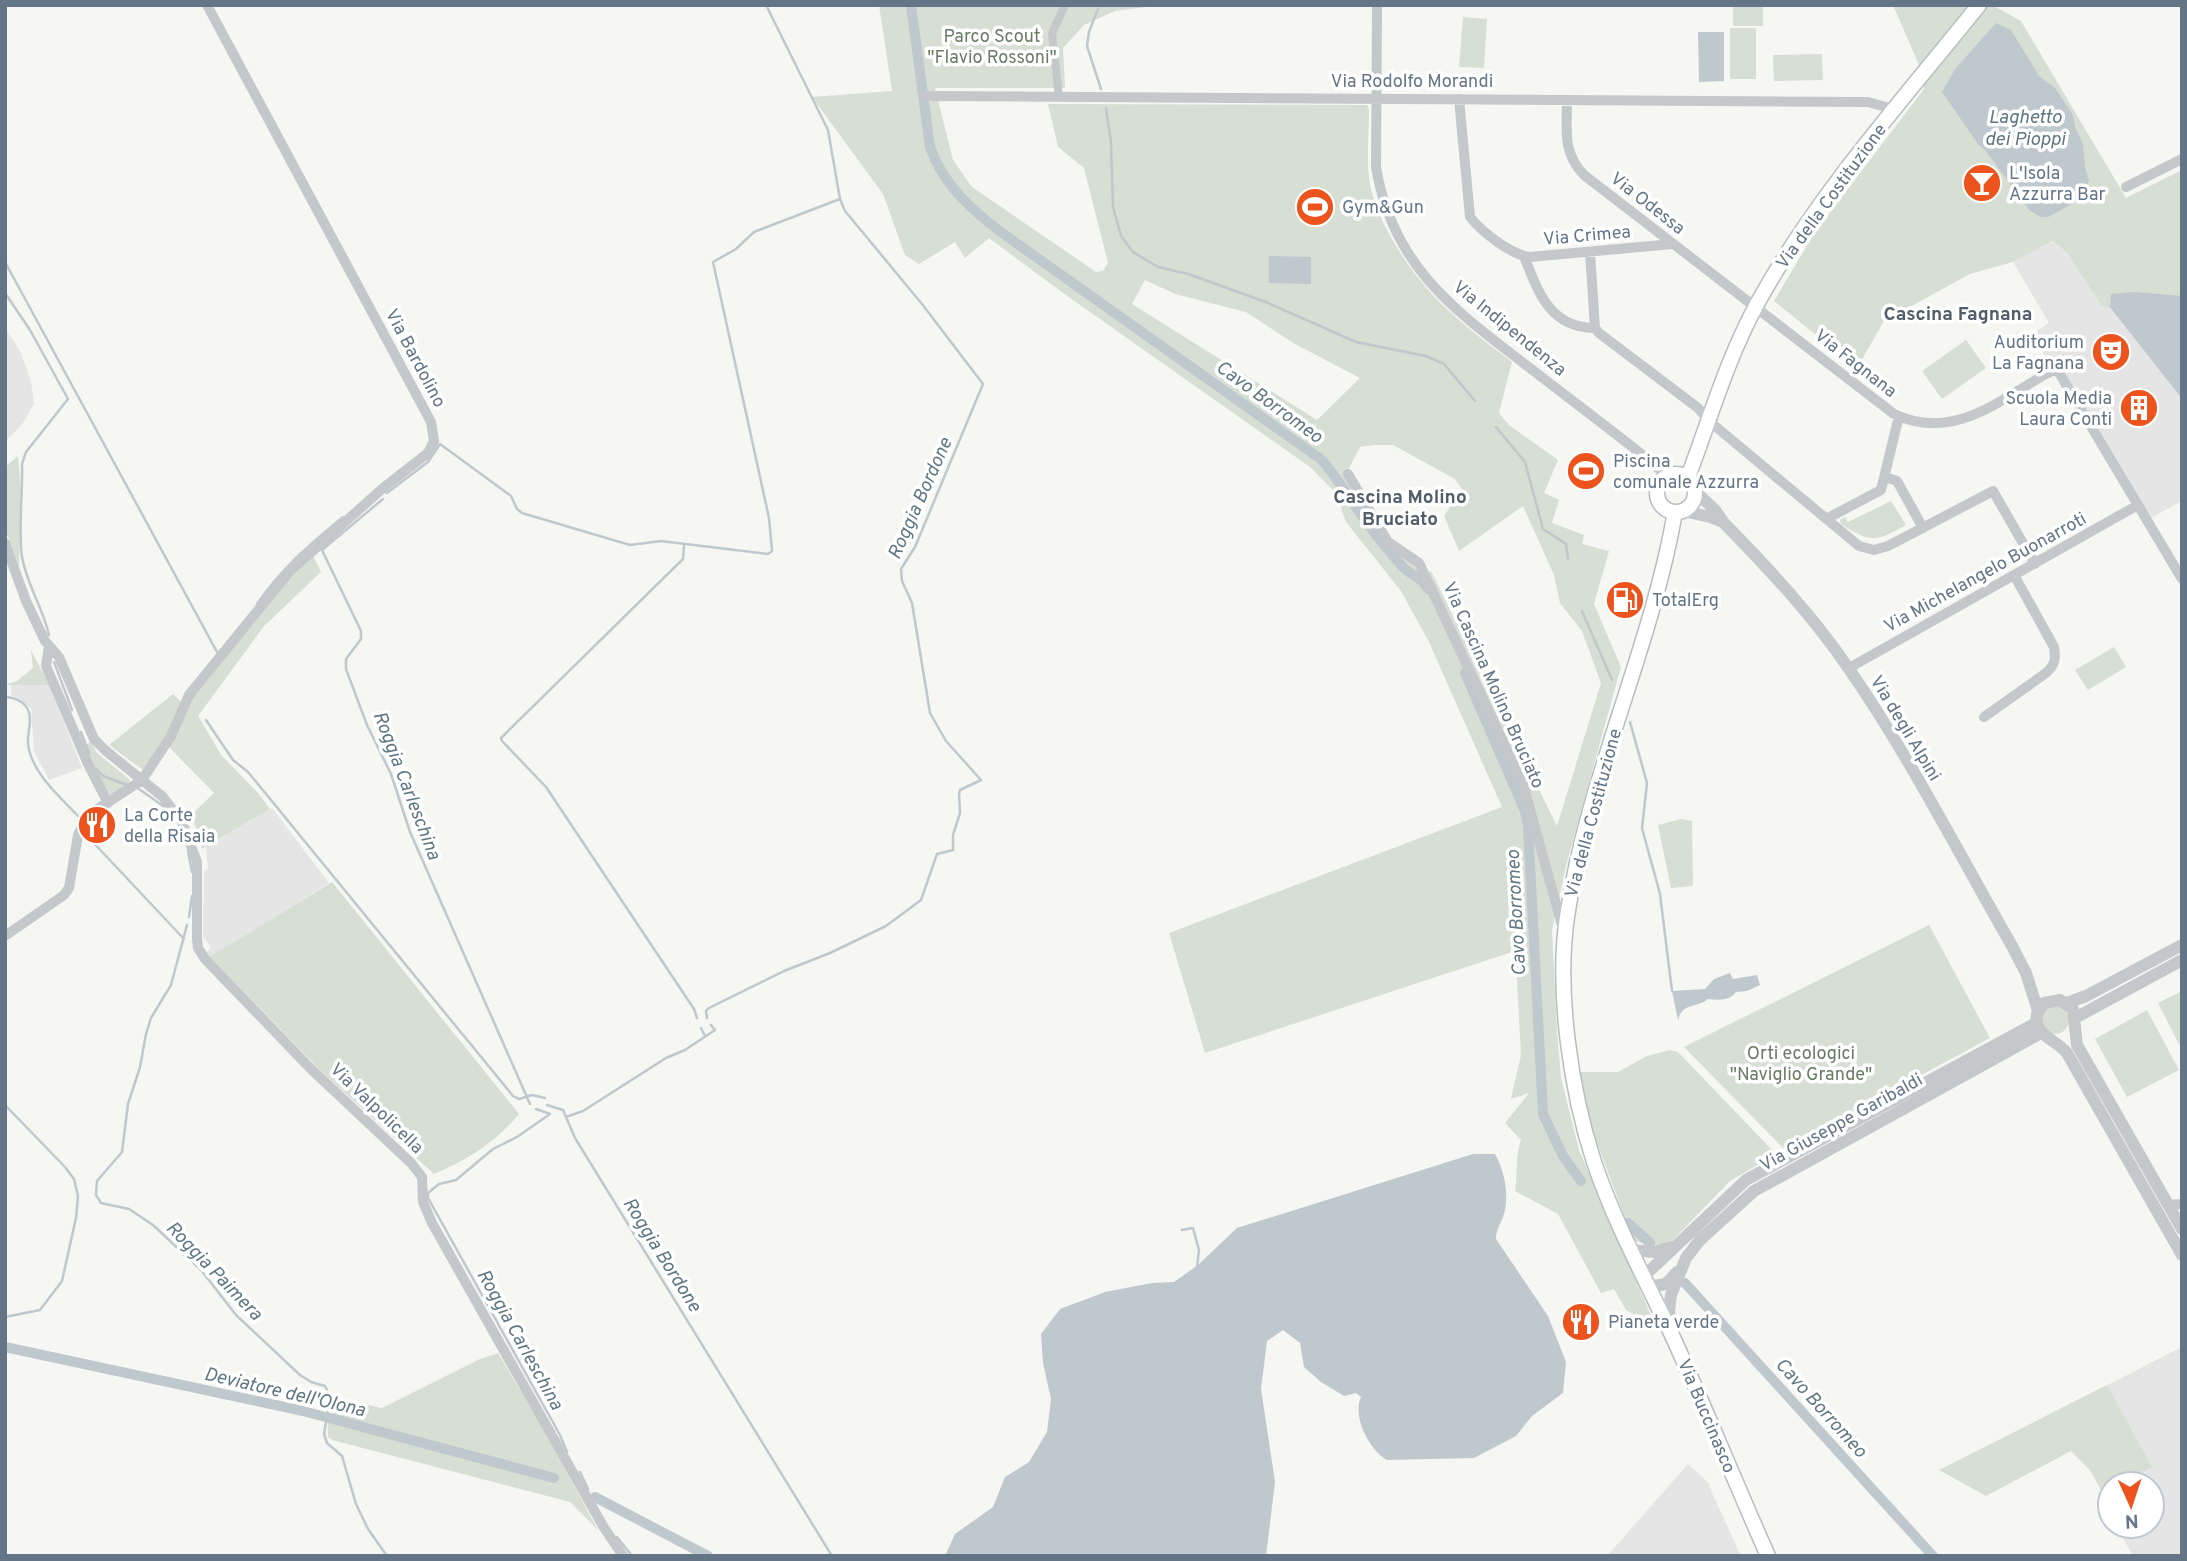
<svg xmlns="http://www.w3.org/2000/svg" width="2187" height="1561" font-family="Overpass,sans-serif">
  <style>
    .built { fill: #e4e5e4 }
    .green { fill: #d7ded3; fill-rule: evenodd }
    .water { fill: #bec8cd }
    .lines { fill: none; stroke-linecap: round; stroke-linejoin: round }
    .stream { stroke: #bec8cd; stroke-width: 2.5 }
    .canal { stroke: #bec8cd; stroke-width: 10 }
    .secondary-casing { stroke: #b8bdc2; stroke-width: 17 }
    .pedestrian { stroke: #c4c8cb; stroke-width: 8 }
    .minor { stroke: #c4c8cb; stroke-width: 10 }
    .tertiary { stroke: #c4c8cb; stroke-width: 12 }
    .secondary { stroke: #fff; stroke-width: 14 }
    .labels { text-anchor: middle; stroke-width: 7; stroke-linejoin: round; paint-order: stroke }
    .park-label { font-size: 18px; fill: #677c63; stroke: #fff }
    .street-label { font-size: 18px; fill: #637586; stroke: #fff }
    .poi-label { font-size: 18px; fill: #637586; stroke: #fff; text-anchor: start }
    .water-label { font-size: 19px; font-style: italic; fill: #5f7782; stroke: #fff }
    .neighbourhood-label { font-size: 19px; font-weight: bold; fill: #525f6a; stroke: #fff }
  </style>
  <rect width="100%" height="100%" fill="#f6f6f3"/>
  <path class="built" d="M2051 241 2067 253 2101 305 2110 307 2182 399V501L2147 520 2052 371 2033 333 2049 323 2013 262Z
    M5 328 20 351 31 381 34 404 23 423 5 442Z
    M11 685H49L82 768 49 780 34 752 31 708 11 695Z
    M272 808 329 883 210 958 206 953 211 947 203 937 204 871 208 869 206 847Z
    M2182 1347V1556H2133L2116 1526H2152V1484H2110V1506L2090 1470 2041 1419Z
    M1688 1464 1710 1484 1709 1486 1741 1556H1607Z"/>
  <path class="green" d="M879 5H1162L1115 11 1084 25 1063 48 1065 88H935L953 160 972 187 1096 272 1103 271 1108 263 1084 168 1058 147 1048 104 1367 105 1369 109C1369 134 1366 160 1370 185 1373 201 1380 216 1387 230 1420 292 1458 321 1512 362L1499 413 1509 425 1558 460 1544 493 1559 500 1552 523 1584 535 1582 544 1609 551 1594 604 1621 667 1567 862 1552 930 1557 1032 1561 1078 1579 1150 1656 1327 1626 1310 1614 1289 1601 1293 1558 1214 1515 1191C1518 1174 1515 1156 1521 1140L1505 1123 1529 1093 1511 1099 1521 1055 1516 962 1518 950 1205 1053 1169 933 1502 807 1429 642 1401 591 1346 522 1336 493 1310 467 1063 293 989 238 965 258 955 242 919 264 905 255 883 194 812 97 892 91ZM1145 280 1175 294 1246 312 1295 344 1360 378 1317 420 1132 304ZM1374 445H1393L1455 479 1462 489 1444 516 1459 551 1523 506 1554 575 1560 603 1582 631 1601 683 1557 826 1431 571 1423 574 1407 560 1345 476 1360 447Z
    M1733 5H1763V26H1733Z
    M1893 5H1992L2021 21 2126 198 2182 170V397L2110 308 2101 305 2067 253 2052 241 2013 262 1970 274 1884 321 1857 368 1774 301 1815 232 1924 89 1919 65Z
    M1463 17 1487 19 1484 68 1459 67Z
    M1730 28H1756V79H1730Z
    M1822 54 1823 80 1774 81 1773 55Z
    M1966 340 1986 368 1942 399 1922 371Z
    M18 456 21 490 19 566 5 529V467Z
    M1891 501 1906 525C1876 542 1870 543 1841 524L1840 520 1845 517 1848 522Z
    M313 556 321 572 264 626 198 716 222 756 258 793 270 809 202 849 193 820 189 817 214 793 168 746 188 703 280 588Z
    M2114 647 2126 667 2088 690 2075 670Z
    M31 650 49 685H5L17 681 33 668Z
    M173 694 182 703 173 726 143 770 109 745Z
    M91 742 97 753 129 779 130 786 106 796 85 745Z
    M1681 819 1692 821 1693 886 1671 888 1658 825Z
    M332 882 519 1114C496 1142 467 1160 434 1174L319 1069 210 957Z
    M1929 925 1990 1038 1784 1149 1684 1047Z
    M2182 991V1050L2158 1003Z
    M2041 1020a14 14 0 1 1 28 0a14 14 0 1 1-28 0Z
    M2147 1010 2179 1070 2127 1097 2095 1039Z
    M1670 1050 1678 1052 1776 1154 1730 1181 1669 1244 1651 1246 1633 1240 1587 1115 1580 1072H1618L1647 1056Z
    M498 1353 540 1423 598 1530 570 1502 332 1440 328 1437C327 1424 328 1408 339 1399L382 1408 480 1359Z
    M2107 1385 2152 1467 2126 1480 2128 1484H2110V1506L2090 1470 2071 1451 1986 1496 1939 1470Z"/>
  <path class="water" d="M1996 23 2011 30 2039 76 2055 88 2073 115 2075 127 2083 144 2085 167 2089 181 2084 190 2083 198 2048 217H2041L2030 211 1985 150 1978 144 1942 92 1955 69Z
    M1698 32H1724V81L1699 82Z
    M1269 256 1311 257V284L1269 283Z
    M2135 292 2182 296V399L2110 307 2111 294Z
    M1730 973 1733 979 1757 975 1760 985 1747 991 1736 992C1730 1001 1719 1000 1708 999 1695 1009 1683 1002 1678 1020L1672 991 1705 989 1714 979Z
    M1473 1154H1495C1505 1172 1510 1198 1503 1217 1500 1225 1496 1230 1496 1239L1548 1316 1566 1362 1563 1393 1532 1416 1516 1436 1474 1458 1387 1460C1369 1450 1352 1416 1361 1397L1356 1393 1344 1396 1321 1382 1304 1367 1300 1343 1283 1330 1267 1341 1261 1389 1275 1482 1266 1556H945L955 1534 993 1507 1005 1477 1029 1462 1047 1432 1051 1399 1043 1363 1041 1334 1060 1309 1105 1292 1152 1283 1174 1282 1198 1265 1237 1228Z"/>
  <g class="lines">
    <path class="stream" d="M1098 9 1089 32 1087 46 1101 89
      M1106 108 1111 142 1113 207 1121 236 1133 252 1158 267 1188 274 1266 302 1356 342 1426 356 1444 364 1475 401
      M5 262 217 652
      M5 293 30 330 68 399 26 452 22 464C23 492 18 531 22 557 27 585 43 608 49 635
      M1496 427 1525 462 1543 529 1566 544 1568 559
      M387 493 428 462 440 444 511 496 517 509 522 513 630 545 661 541 768 554 772 551 769 518 713 262 736 249 754 232 840 199
      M383 499 322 550 361 631V639L346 659V669L367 725 391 774 410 832 530 1104
      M684 545 683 559 501 738 502 741 546 787 694 1009 697 1018
      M257 604C283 567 308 546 343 517
      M1582 611 1612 680
      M54 662 72 710
      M5 697C14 697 25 702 28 710 33 720 27 733 28 743 30 771 60 797 78 816
      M206 720 233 760 248 772 513 1096 519 1099 532 1095 545 1098
      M1630 722 1647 783 1642 828 1660 894 1672 991
      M81 732 89 753
      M96 769 103 776 127 785
      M139 789 166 808
      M90 839 184 939
      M188 851 192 872
      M189 917 192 896
      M187 925 171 985 151 1018 146 1034 140 1067 128 1104 122 1152 97 1181 96 1195 101 1203 129 1209 153 1225 201 1270 236 1315 300 1375 311 1382 325 1386 327 1390
      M707 1018 706 1011 709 1008 784 971 830 953 886 926 921 900 937 854 953 850V835L960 813 959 794 960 790 981 780 946 741 930 713 912 603 902 581 901 569 915 547 983 384 922 304 845 211 840 199 828 130 766 5
      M701 1028 705 1036
      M5 1105 65 1167 74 1179 78 1196 76 1218 62 1281 40 1310 5 1317
      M547 1105 563 1110 575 1138 832 1556
      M536 1109 550 1114 517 1137 493 1149 456 1180 439 1184 428 1193V1198L560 1435 567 1452
      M566 1117 583 1111 666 1058 685 1050 715 1030 711 1025
      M1182 1230 1193 1228 1199 1250 1197 1267
      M330 1398 324 1434 327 1443 342 1456 356 1504 368 1529 387 1556
      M580 1472 588 1489
      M617 1537 632 1556"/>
    <path class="canal" d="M911 5 930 147C943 184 969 207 998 230L1322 460C1346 489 1364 523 1390 552 1394 557 1399 563 1404 568 1412 576 1423 578 1428 589
      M1465 673 1525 811 1528 826 1543 1114 1563 1156 1581 1181
      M1628 1223 1650 1243
      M1685 1283 1933 1556
      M5 1347 303 1411 554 1478
      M595 1497 708 1556"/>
    <g class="secondary-casing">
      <path id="secondary" d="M1657 493a19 19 0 1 1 38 0a19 19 0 1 1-38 0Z
        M1688 477C1710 419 1727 359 1757 304 1816 196 1902 101 1979 5
        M1675 512C1651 650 1587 778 1567 917 1556 992 1571 1091 1594 1162 1614 1221 1644 1277 1671 1333 1705 1407 1735 1482 1768 1556"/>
    </g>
    <path class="pedestrian" d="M1059 97 1052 33 1065 5"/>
    <path class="minor" d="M1377 5 1376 167C1392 265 1453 309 1526 365 1566 396 1606 426 1645 457L1660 470 1665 477
      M926 96 1868 102 1896 110
      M1459 99 1470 217C1482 232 1511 255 1530 257L1673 244
      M1567 100C1567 130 1562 152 1584 175L1894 414C1951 441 1996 403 2044 375L2052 371H2058L2182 579
      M2126 187 2182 159
      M1590 252 1595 328 1599 333 1698 408 1709 421 1859 546 1874 550 1888 546 1993 491 2035 564
      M1524 256C1538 292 1550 328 1595 328
      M1348 474 1388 542 1419 563 1523 784 1563 929
      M1885 477 1897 481 1923 528
      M1826 519 1881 490 1899 416
      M5 543 26 601 45 641 59 657 94 739 106 751 163 797 182 822 197 862V938L198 948 205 959 310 1068 411 1163 422 1177 423 1202 432 1223 603 1526 623 1556
      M49 646 46 666 88 764 108 803
      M1849 668 2138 505
      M1984 717 2046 673C2055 665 2056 659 2054 647L2014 575
      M5 936 64 895 69 888 78 835 84 823 96 810 142 780 171 736 189 695 289 572 382 489 428 453 434 441 431 422 207 5
      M2168 1205 2182 1204"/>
    <path class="tertiary" d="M1695 491 1715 510 1724 523C1769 569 1813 616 1849 669 1910 757 1959 854 2012 946L2026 973 2038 1011
      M1683 511 1710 517 1723 522
      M2067 1003 2086 996 2182 945
      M2075 1018 2182 960
      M2182 1229 2077 1045 2073 1009 2060 1000 2044 1003 2037 1014C2033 1036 2056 1039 2067 1053L2182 1255
      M1630 1250 1655 1252 1672 1247
      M1643 1277 1746 1180 2036 1023
      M1648 1287 1666 1284 1677 1272
      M1671 1330 1669 1311 1671 1295 1686 1258 1700 1240 1754 1191 2041 1033"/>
    <use href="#secondary" class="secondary"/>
  </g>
  <defs>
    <g id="bar-disc" transform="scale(2.0125)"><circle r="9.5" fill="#ed531c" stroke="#fff"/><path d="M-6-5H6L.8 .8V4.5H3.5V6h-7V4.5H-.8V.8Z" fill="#fff"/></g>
    <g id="stadium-disc" transform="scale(2.0125)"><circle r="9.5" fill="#ed531c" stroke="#fff"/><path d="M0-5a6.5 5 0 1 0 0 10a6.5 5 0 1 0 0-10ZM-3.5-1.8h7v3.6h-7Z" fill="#fff"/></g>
    <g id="theatre-disc" transform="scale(2.0125)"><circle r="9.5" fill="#ed531c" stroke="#fff"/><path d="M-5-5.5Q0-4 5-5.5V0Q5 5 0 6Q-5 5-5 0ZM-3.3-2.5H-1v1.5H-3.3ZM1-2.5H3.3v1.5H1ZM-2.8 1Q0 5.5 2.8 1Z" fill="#fff"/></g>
    <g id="building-disc" transform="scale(2.0125)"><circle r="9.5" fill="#ed531c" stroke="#fff"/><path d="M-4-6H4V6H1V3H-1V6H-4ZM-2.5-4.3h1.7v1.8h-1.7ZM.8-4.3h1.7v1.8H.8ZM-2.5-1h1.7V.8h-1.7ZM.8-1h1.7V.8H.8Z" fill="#fff"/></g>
    <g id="fuel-disc" transform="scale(2.0125)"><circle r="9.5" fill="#ed531c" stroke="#fff"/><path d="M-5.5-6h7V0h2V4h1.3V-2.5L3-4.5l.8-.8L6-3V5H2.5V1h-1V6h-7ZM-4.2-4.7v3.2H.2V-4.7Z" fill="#fff"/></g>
    <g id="restaurant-disc" transform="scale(2.0125)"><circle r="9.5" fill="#ed531c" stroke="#fff"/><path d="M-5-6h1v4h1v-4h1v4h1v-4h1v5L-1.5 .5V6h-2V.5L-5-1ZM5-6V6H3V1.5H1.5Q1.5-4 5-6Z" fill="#fff"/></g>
  </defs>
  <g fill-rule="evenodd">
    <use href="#bar-disc" x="1982" y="183"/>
    <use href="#stadium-disc" x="1315" y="207"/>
    <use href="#theatre-disc" x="2111" y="352"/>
    <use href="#building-disc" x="2139" y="408"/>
    <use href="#stadium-disc" x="1586" y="471"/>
    <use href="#fuel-disc" x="1625" y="600"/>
    <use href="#restaurant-disc" x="97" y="825"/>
    <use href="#restaurant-disc" x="1581" y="1322"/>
  </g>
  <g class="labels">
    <g class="park-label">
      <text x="992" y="42">Parco Scout<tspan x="992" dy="21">"Flavio Rossoni"</tspan></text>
      <text x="1801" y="1059">Orti ecologici<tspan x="1801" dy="21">"Naviglio Grande"</tspan></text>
    </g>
    <g class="street-label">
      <text x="1412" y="87">Via Rodolfo Morandi</text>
      <text transform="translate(1831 196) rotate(-54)" y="6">Via della Costituzione</text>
      <text transform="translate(1648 203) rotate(38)" y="6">Via Odessa</text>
      <text transform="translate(1587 235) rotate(-5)" y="6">Via Crimea</text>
      <text transform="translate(1510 328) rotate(39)" y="6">Via Indipendenza</text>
      <text transform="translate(416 358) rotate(62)" y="6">Via Bardolino</text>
      <text transform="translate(1856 363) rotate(38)" y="6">Via Fagnana</text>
      <text transform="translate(1985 572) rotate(-29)" y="6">Via Michelangelo Buonarroti</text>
      <text transform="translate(1494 685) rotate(66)" y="6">Via Cascina Molino Bruciato</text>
      <text transform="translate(1906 728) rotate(59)" y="6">Via degli Alpini</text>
      <text transform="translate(1593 813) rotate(-75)" y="6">Via della Costituzione</text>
      <text transform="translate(377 1108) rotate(44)" y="6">Via Valpolicella</text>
      <text transform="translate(1841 1122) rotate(-29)" y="6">Via Giuseppe Garibaldi</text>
      <text transform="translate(1707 1416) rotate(67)" y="6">Via Buccinasco</text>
    </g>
    <g class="poi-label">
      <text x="2009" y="179">L'Isola<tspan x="2009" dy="21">Azzurra Bar</tspan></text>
      <text x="1342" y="213">Gym&amp;Gun</text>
      <text x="2084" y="348" text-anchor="end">Auditorium<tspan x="2084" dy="21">La Fagnana</tspan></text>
      <text x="2112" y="404" text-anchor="end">Scuola Media<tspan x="2112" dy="21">Laura Conti</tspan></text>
      <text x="1613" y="467">Piscina<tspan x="1613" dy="21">comunale Azzurra</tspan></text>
      <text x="1652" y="606">TotalErg</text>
      <text x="124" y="821">La Corte<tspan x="124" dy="21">della Risaia</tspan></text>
      <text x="1608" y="1328">Pianeta verde</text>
    </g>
    <g class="water-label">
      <text x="2025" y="123">Laghetto<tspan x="2025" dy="22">dei Pioppi</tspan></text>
      <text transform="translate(1270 401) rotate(36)" y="7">Cavo Borromeo</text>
      <text transform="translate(919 498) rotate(-66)" y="7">Roggia Bordone</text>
      <text transform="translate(408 785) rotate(69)" y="7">Roggia Carleschina</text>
      <text transform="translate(1515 913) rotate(-93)" y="7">Cavo Borromeo</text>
      <text transform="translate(663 1254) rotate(58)" y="7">Roggia Bordone</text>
      <text transform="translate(215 1270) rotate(46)" y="7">Roggia Paimera</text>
      <text transform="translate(521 1339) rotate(61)" y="7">Roggia Carleschina</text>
      <text transform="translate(285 1391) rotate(13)" y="7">Deviatore dell'Olona</text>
      <text transform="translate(1822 1407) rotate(48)" y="7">Cavo Borromeo</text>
    </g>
    <g class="neighbourhood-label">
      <text x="1958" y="320">Cascina Fagnana</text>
      <text x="1400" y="503">Cascina Molino<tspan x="1400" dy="22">Bruciato</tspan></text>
    </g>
  </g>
  <rect width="2187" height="1561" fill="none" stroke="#637586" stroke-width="14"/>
  <g transform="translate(2131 1505) rotate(177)"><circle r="33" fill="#ffffff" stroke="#c1c8cf" stroke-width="2"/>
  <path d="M0-5L12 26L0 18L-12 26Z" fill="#ed531c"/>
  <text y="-10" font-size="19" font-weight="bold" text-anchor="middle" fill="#637586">N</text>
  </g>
</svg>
